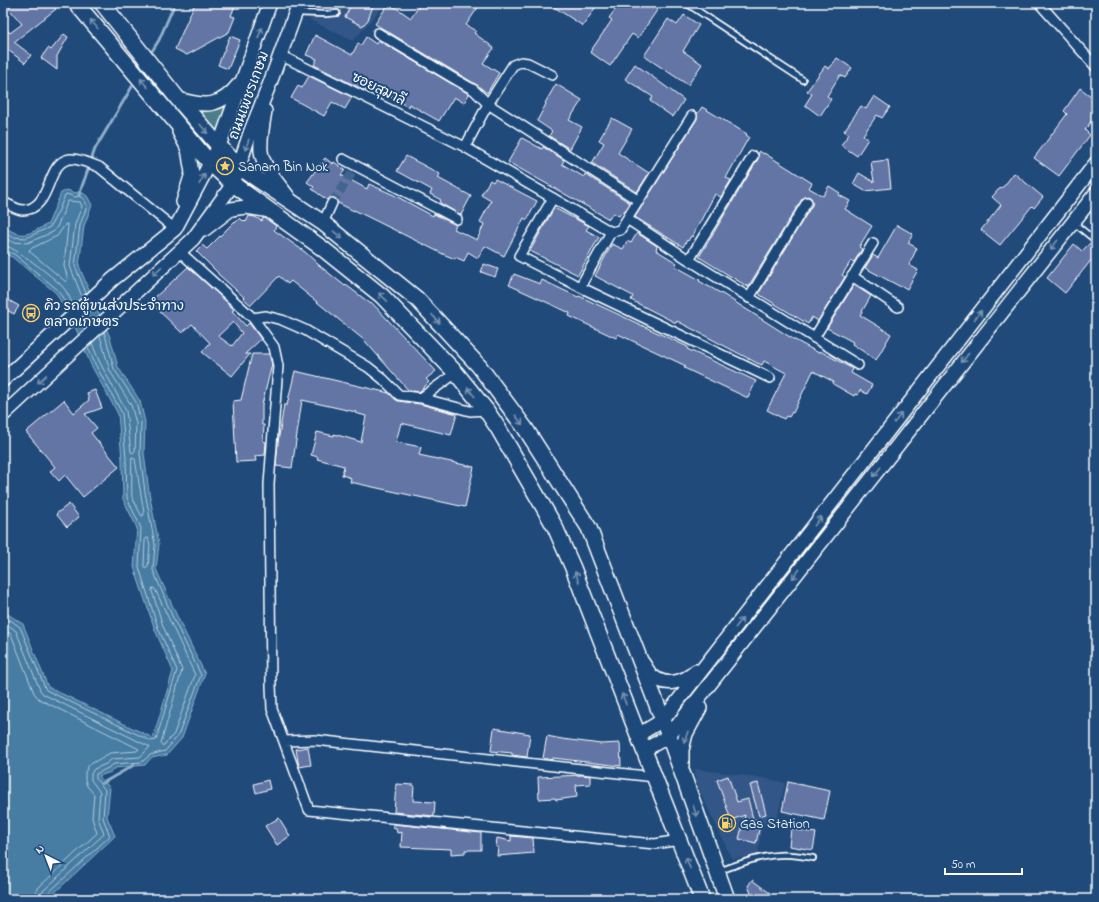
<svg xmlns="http://www.w3.org/2000/svg" width="1099" height="902" font-family="'Indie Flower','Playpen Sans Thai',sans-serif">
  <style>
    .built { fill: #335787 }
    .green { fill: #4b7e8a; stroke: #a5bec4 }
    .water { fill: #467ca3; stroke: #90b0c8 }
    .lines { fill: none; stroke-linecap: round; stroke-linejoin: round }
    .shore { stroke: #b5cbda; stroke-width: 1 }
    .stream { stroke: #90b0c8; stroke-width: 3 }
    .building { fill: #6275a4; stroke: #fff; fill-rule: evenodd }
    .minor-tunnel { stroke: #41658e; stroke-width: 9; stroke-dasharray: 9 4.5; stroke-linecap: butt }
    .service-casing { stroke: #fff; stroke-width: 8 }
    .minor-casing { stroke: #fff; stroke-width: 12 }
    .secondary-casing { stroke: #fff; stroke-width: 16 }
    .primary-casing { stroke: #fff; stroke-width: 18 }
    .service { stroke: #1f4a7a; stroke-width: 4.5 }
    .minor { stroke: #1f4a7a; stroke-width: 9 }
    .secondary { stroke: #1f4a7a; stroke-width: 13 }
    .primary { stroke: #1f4a7a; stroke-width: 15 }
    .oneway { stroke: #7992af }
    .labels { text-anchor: middle; stroke-width: 4; stroke-linejoin: round; paint-order: stroke }
    .street-label { font-size: 14px; fill: #fff; stroke: #1f4a7a }
    .poi-label { font-size: 14px; fill: #fff; stroke: #1f4a7a; text-anchor: start }
  </style>
  <rect width="100%" height="100%" fill="#1f4a7a"/>
  <filter id="ink" filterUnits="userSpaceOnUse"><feTurbulence type="fractalNoise" baseFrequency=".025" numOctaves="2"/><feDisplacementMap in="SourceGraphic" scale="8" xChannelSelector="R" yChannelSelector="G"/><feConvolveMatrix kernelMatrix="1 2 1 2 8 2 1 2 1" color-interpolation-filters="sRGB"/></filter>
  <g filter="url(#ink)">
    <path class="built" d="M317 3H386L353 41 310 20Z
      M695 769 764 778 785 783 775 827 762 825 758 854 732 859 696 783Z"/>
    <path class="green" d="M229 104 216 134 198 112 209 111Z"/>
    <path class="water" d="M67 190 76 193 80 191 87 196 92 205 84 226 79 266 96 307 110 337 118 367 140 401 145 422 144 453 149 492 159 544 156 569 177 616 205 674 182 738 167 755 151 758 145 765 115 768 111 772 99 776 110 788 107 817 115 836 48 899H3V611L23 624 48 687 153 738 173 671 155 630 134 567 137 528 123 499 122 459 118 414 91 365 76 329 56 293 12 257 3 253V226C24 240 28 234 48 224L61 193Z"/>
    <g class="lines">
      <path class="shore" d="M66 224 68 225 64 266 68 279 66 282 29 251 30 249 57 236Z
        M3 231 12 237 26 238 50 227 59 210 65 195 67 194 75 197 79 196 84 199 87 206 80 225 75 266 86 293
        M3 237 12 242 27 243 53 232 57 227 68 201 80 202 82 206 75 224 70 266 82 297
        M3 245C14 246 53 277 62 286 67 291 70 299 73 305
        M3 250 14 254 58 290 69 309
        M92 343 99 361 126 411 131 452 133 453 135 451 136 423 131 405 110 371 100 336
        M132 458 135 459 144 513 143 516 141 515 132 497Z
        M148 538 150 545 148 566 145 568 144 566 145 540Z
        M153 588 155 589 195 675 174 734 163 746 161 743 182 670 163 626 152 591Z
        M3 615 20 627 46 690 151 741 156 740 177 670 158 628 139 567 141 528 127 498 126 459 122 413 95 364 88 347
        M3 621 16 631 40 690 43 694 150 747 140 757 112 759 106 764 94 769 91 774V780L100 792 98 818 104 834 43 891 41 899
        M3 629 11 634 34 693 39 699 139 749 137 751 110 753 89 765 85 772V780L87 786 94 794 92 818 97 833 39 887 36 892 35 899
        M46 899 47 894 110 836 103 818 105 790 96 779V774L108 768 114 764 142 762 150 755 165 751 178 736 201 675 173 618 153 570 155 545 145 492 140 454 141 422 136 402 114 369 106 338 104 332"/>
      <path class="stream" d="M149 56 159 40 175 3
        M79 195 95 149 136 80
        M101 784 134 765"/>
    </g>
    <path class="building" d="M4 3H51L56 9 14 42 31 55 25 63 8 50 3 56V26L10 33 22 24Z
      M195 3H236L231 16 235 17 229 32 187 55 175 49Z
      M352 3H374L368 20 362 26 345 17Z
      M389 3 411 18 421 3H481L466 25 476 31 474 33 494 48 483 63 499 73 487 93 477 85 375 24Z
      M548 3H587L595 8 583 26Z
      M620 3H662L638 38 632 34 610 66 590 52 612 20 609 18Z
      M684 15 699 25 683 51 702 64 688 85 644 56 668 19 677 25Z
      M64 34 68 37 57 56V70L41 58 48 48 51 50Z
      M315 35 352 55 358 43 361 45 366 37 376 44 378 40 469 94 464 103 454 97 439 121 409 104 408 107 370 85 366 91 314 65 317 59 306 55Z
      M230 36 240 40 228 69 218 65Z
      M837 58 852 68 845 78 840 75 827 96 831 99 820 116 805 105 812 94 807 91 825 66 829 69Z
      M635 64 684 100 673 117 650 101 653 97 625 79Z
      M309 76 352 97 345 109 332 102 324 116 291 98 298 86 302 88Z
      M556 84 582 100 569 120 582 127 570 149 549 136 552 131 537 121 546 104 545 103Z
      M1080 88 1096 100V114L1085 130 1090 135 1059 176 1034 158 1067 114 1064 111Z
      M874 96 890 107 882 118 877 115 863 135 868 139 857 156 841 145 849 134 844 131 861 106 866 109Z
      M702 107 747 134 746 135 749 137 726 178 731 180 721 197 715 194 692 237 691 236 688 241 687 240 683 247 635 217 697 119V113H698Z
      M612 118 632 129 618 153 649 173 637 192 592 163 604 143 599 140Z
      M522 138 542 149 543 147 564 160 562 164 584 177 585 174 630 203 624 213 622 212 619 216 613 213 609 219 508 162Z
      M759 151 764 154V153L812 183 809 188 823 196 829 186 840 193 839 195 850 201 845 209 872 226 859 247 862 249 854 262 851 261 842 275 845 277 818 321 812 317 808 324 760 295V294L759 293 812 205 813 202 810 197 807 196 802 199 748 287 699 257 758 159Z
      M406 156 440 174 438 178 471 196 461 215 440 203 441 200 430 194 432 190 397 171Z
      M325 158 333 164 334 162 345 170 341 175 367 189 369 184 394 195 433 216 434 214 456 225 454 229 477 240 484 224 480 222 491 201 481 195 490 180 493 182 495 179 537 201 527 220 524 218 504 256 485 246 478 258 468 252 464 261 455 257V259L443 254 354 210V211L338 203 335 198 331 197 327 200 312 189 314 187 307 182Z
      M888 160 891 188 865 191 853 184 859 173 874 182 871 162Z
      M1014 173 1043 197 1034 208 1032 206 1000 245 981 230 1001 205 992 197 998 190 1004 186Z
      M554 208 589 226 586 230 599 237 578 275 530 251Z
      M249 216 255 217 262 221 263 218H265L276 226 274 230 305 252 320 266 345 286 346 285 371 304 372 303 436 371 426 379 429 382 419 392 408 390 364 340 291 281 288 284 279 276 251 305 243 298 244 297 218 274V273L196 251 202 245 207 249 234 222 235 223 240 218 243 221 244 220 246 222Z
      M897 225 913 234 908 243 917 248 909 265 918 270 907 289 902 286 901 287 865 268 873 255 878 258Z
      M637 233 657 246 656 250 677 263 675 266 700 280 699 281 724 295 793 339 819 353 820 351 853 369 851 373 872 385 867 394 860 390 858 395 855 394 854 396 833 384 834 382 813 371 793 413 792 412 789 417 786 416 784 419 767 410 786 373 764 361 762 365 757 363 677 321 676 323 631 300 633 296 595 276 612 244 623 249 627 241 631 243Z
      M1090 243 1096 248V254L1065 293 1047 278 1074 244 1082 251Z
      M484 264 498 269 495 277 481 272Z
      M188 267 225 300 234 310 232 311 246 326 249 323 261 339 245 354H250L232 376 202 352 210 343 192 324 182 333 154 306 156 304 152 300ZM233 322 242 333 232 346 218 336Z
      M514 274 540 284 542 280 578 297 579 296 688 347 687 349 756 381 748 398 684 368 686 366 618 334 616 338 569 316 570 313 509 285Z
      M854 285 871 296 860 315 891 334 876 360 852 344 853 342 827 328Z
      M3 297 19 306 14 314 3 308Z
      M252 354H269L272 364 262 405V425H264L263 441 266 442 265 455 255 456 256 461 236 462 233 401 241 400Z
      M295 371 389 393 398 401 420 404 457 414 451 435 401 423 396 442 421 447 419 455 474 467 465 507 350 482 351 478 342 475 344 466 317 459 318 457 311 455 317 432 334 436V434L361 442 366 416 355 413 356 412 302 400 292 468 276 466 278 442 284 405H287Z
      M95 390 102 408 85 414 97 428 91 433 119 467 83 497 65 475 59 481 50 471 55 467 26 432 64 400 74 413 89 400 87 393Z
      M69 504 79 517 67 527 56 514Z
      M494 728 530 734 527 757 512 755V753L491 751Z
      M547 736 562 739 601 744 620 743 621 766 553 758V760L543 758Z
      M308 747 311 765 299 767 296 749Z
      M583 775 590 776V784L576 785 577 797 556 800 555 798 539 799 538 777Z
      M728 776 737 802 748 799 753 819 761 821 756 843 739 839 745 815 731 820 717 780Z
      M268 780 270 789 256 793 254 784Z
      M788 782 830 791 824 820 782 811Z
      M758 783 766 814 759 816 750 785Z
      M396 784 414 785 413 801 435 802 434 816 394 812Z
      M279 818 290 836 277 845 265 826Z
      M393 824 481 833V850H465V853L451 854V849L401 847 402 832 397 833 396 828 393 827Z
      M791 829 816 833 813 850 789 846Z
      M511 836 533 838 534 853 497 856 498 847H496L497 838 511 841Z
      M752 880 778 899 753 898 748 886Z"/>
    <g class="lines">
      <path class="minor-tunnel" d="M332 203 352 173"/>
      <g class="service-casing">
        <path id="service" d="M686 3 803 80
          M296 13 326 14 337 13
          M1074 223 1096 241
          M719 871C742 863 766 853 791 855 798 855 805 857 813 858"/>
      </g>
      <g class="minor-casing">
        <path id="minor" d="M1039 3 1096 67
          M378 33 453 78 474 90 488 104 639 201
          M280 55 465 147 611 232 620 230 692 116
          M465 147 488 104 513 65 521 62 528 63 552 75
          M343 159 457 219
          M553 198 519 256 580 287 770 378
          M3 202C8 204 17 210 23 210 53 209 45 162 70 159 78 158 92 164 99 167L175 229
          M627 219 689 260 858 365
          M323 223 332 203
          M179 251 253 318 274 347 278 366 269 484 271 685 272 709 309 810 634 842 655 844 679 840
          M689 260 753 156
          M852 276 898 307
          M580 287 611 232
          M749 298 807 202
          M253 318 266 316 282 320 305 330 368 367 383 379 399 395 421 398 470 411 486 410
          M814 338 873 243
          M421 398 456 373
          M284 741 315 740 655 777"/>
      </g>
      <g class="secondary-casing">
        <path id="secondary" d="M178 99C205 107 220 108 239 84
          M265 111C263 123 260 138 261 151 263 168 279 184 289 198
          M179 132 188 149 192 173 183 202
          M205 229 231 209 246 207 270 211
          M3 380 112 280 175 229 219 146 270 3
          M3 415 193 239 233 184 250 133 270 83 299 3
          M643 663C645 666 648 671 650 674 664 688 683 683 696 671
          M638 735 663 720 1096 163
          M644 750 669 736 1096 193
          M682 766V750L686 734 700 708"/>
      </g>
      <g class="primary-casing">
        <path id="primary" d="M76 3 210 163 233 184 322 248 382 296 456 373 486 410 498 428 555 527 573 568 702 899
          M102 3 178 99 219 146 239 167 323 223 417 299 479 366 525 428 589 528 669 736 727 899"/>
      </g>
      <use href="#service" class="service"/>
      <use href="#minor" class="minor"/>
      <use href="#secondary" class="secondary"/>
      <use href="#primary" class="primary"/>
    </g>
    <defs><path id="oneway-shaft" d="M-6 0H5M1.5-3L5.5 0L1.5 3" fill="none" stroke-width="1.6" stroke-linecap="round" stroke-linejoin="round"/></defs>
    <g class="oneway">
      <use href="#oneway-shaft" transform="translate(94 24) rotate(-130)"/>
      <use href="#oneway-shaft" transform="translate(260 33) rotate(-70)"/>
      <use href="#oneway-shaft" transform="translate(144 83) rotate(-130)"/>
      <use href="#oneway-shaft" transform="translate(204 129) rotate(49)"/>
      <use href="#oneway-shaft" transform="translate(247 145) rotate(108)"/>
      <use href="#oneway-shaft" transform="translate(202 179) rotate(-62)"/>
      <use href="#oneway-shaft" transform="translate(338 235) rotate(39)"/>
      <use href="#oneway-shaft" transform="translate(1054 245) rotate(128)"/>
      <use href="#oneway-shaft" transform="translate(157 271) rotate(137)"/>
      <use href="#oneway-shaft" transform="translate(383 297) rotate(-137)"/>
      <use href="#oneway-shaft" transform="translate(978 315) rotate(-52)"/>
      <use href="#oneway-shaft" transform="translate(436 319) rotate(47)"/>
      <use href="#oneway-shaft" transform="translate(965 358) rotate(128)"/>
      <use href="#oneway-shaft" transform="translate(42 379) rotate(137)"/>
      <use href="#oneway-shaft" transform="translate(471 392) rotate(-129)"/>
      <use href="#oneway-shaft" transform="translate(898 418) rotate(-52)"/>
      <use href="#oneway-shaft" transform="translate(519 420) rotate(53)"/>
      <use href="#oneway-shaft" transform="translate(877 472) rotate(128)"/>
      <use href="#oneway-shaft" transform="translate(818 521) rotate(-52)"/>
      <use href="#oneway-shaft" transform="translate(796 574) rotate(128)"/>
      <use href="#oneway-shaft" transform="translate(577 577) rotate(-111)"/>
      <use href="#oneway-shaft" transform="translate(739 623) rotate(-52)"/>
      <use href="#oneway-shaft" transform="translate(624 699) rotate(-111)"/>
      <use href="#oneway-shaft" transform="translate(686 737) rotate(109)"/>
      <use href="#oneway-shaft" transform="translate(695 811) rotate(71)"/>
      <use href="#oneway-shaft" transform="translate(688 863) rotate(-111)"/>
    </g>
  </g>
  <defs>
    <g id="sight-ring" transform="scale(0.9)"><circle r="9.5" fill="#1f4a7a" stroke="#ffd166" stroke-width="1.5"/><path d="M0-6L1.8-2.2L6-1.7L2.9 1.2L3.7 5.4L0 3.3L-3.7 5.4L-2.9 1.2L-6-1.7L-1.8-2.2Z" fill="#ffd166"/></g>
    <g id="bus-ring" transform="scale(0.9)"><circle r="9.5" fill="#1f4a7a" stroke="#ffd166" stroke-width="1.5"/><path d="M-5-6H5V4H4V6H2V4H-2V6H-4V4H-5ZM-3.5-4V0h7V-4ZM-3.5 1.2v1.5H-2V1.2ZM2 1.2v1.5H3.5V1.2Z" fill="#ffd166"/></g>
    <g id="fuel-ring" transform="scale(0.9)"><circle r="9.5" fill="#1f4a7a" stroke="#ffd166" stroke-width="1.5"/><path d="M-5.5-6h7V0h2V4h1.3V-2.5L3-4.5l.8-.8L6-3V5H2.5V1h-1V6h-7ZM-4.2-4.7v3.2H.2V-4.7Z" fill="#ffd166"/></g>
  </defs>
  <g fill-rule="evenodd">
    <use href="#sight-ring" x="225" y="166"/>
    <use href="#bus-ring" x="31" y="313"/>
    <use href="#fuel-ring" x="727" y="823"/>
  </g>
  <g class="labels">
    <g class="street-label">
      <text transform="translate(379 88) rotate(26)" y="5">ซอยสุมาลี</text>
      <text transform="translate(248 95) rotate(-70)" y="5">ถนนเพชรเกษม</text>
    </g>
    <g class="poi-label">
      <text x="238" y="171">Sanam Bin Nok</text>
      <text x="44" y="310">คิว รถตู้ขนส่งประจำทาง<tspan x="44" dy="16">ตลาดเกษตร</tspan></text>
      <text x="740" y="828">Gas Station</text>
    </g>
  </g>
  <rect width="1099" height="902" fill="none" stroke="#1f4a7a" stroke-width="16"/>
  <rect x="8" y="8" width="1083" height="886" fill="none" stroke="#fff" stroke-width="1.5" filter="url(#ink)"/>
  <g transform="translate(46 856) rotate(318)" stroke="#1f4a7a" stroke-width="3" paint-order="stroke">
  <path d="M0-3L7 15L0 10L-7 15Z" fill="#ffffff"/>
  <text y="-6" font-size="11" font-weight="bold" text-anchor="middle" fill="#ffffff">N</text>
  </g>
  <path d="M945 868v6h77v-6" fill="none" stroke="#ffffff" stroke-width="2"/>
  <text x="951" y="868" font-size="12" fill="#ffffff" stroke="#1f4a7a" stroke-width="3" paint-order="stroke">50 m</text>
</svg>
